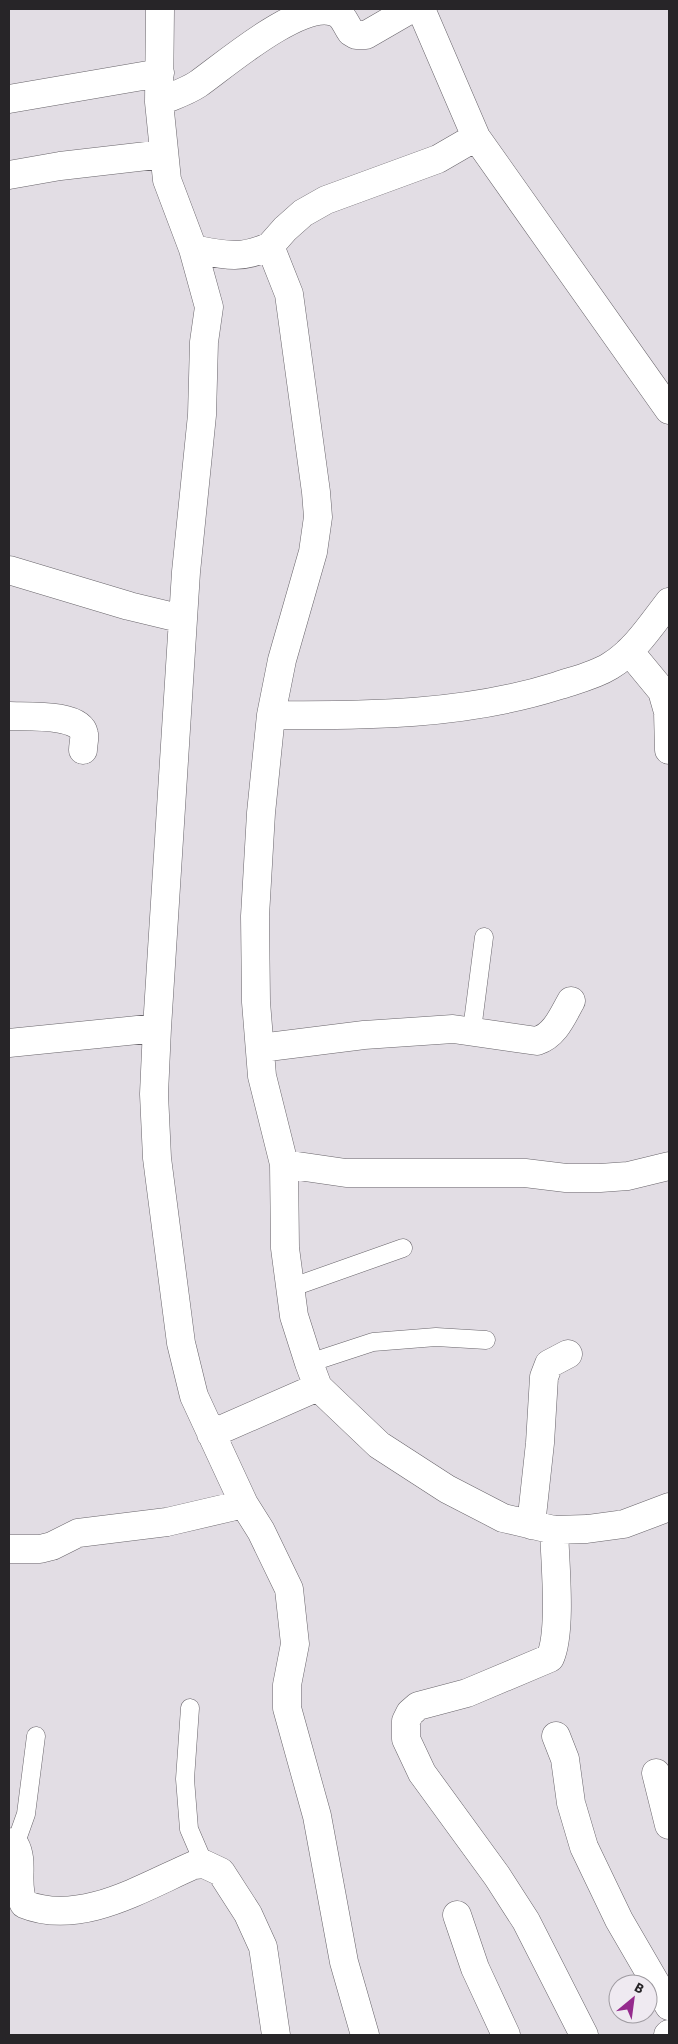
<svg xmlns="http://www.w3.org/2000/svg" width="678" height="2044" font-family="'Source Sans 3',sans-serif">
  <style>
    .lines { fill: none; stroke-linecap: round; stroke-linejoin: round }
    .lane-casing { stroke: #68646a; stroke-width: 19 }
    .street-casing { stroke: #68646a; stroke-width: 29 }
    .lane { stroke: #fff; stroke-width: 18 }
    .street { stroke: #fff; stroke-width: 28 }
  </style>
  <rect width="100%" height="100%" fill="#e2dde4"/>
  <g class="lines">
    <g class="lane-casing">
      <path id="lane" d="M472 1030 484 937
        M290 1288 403 1248
        M309 1363 373 1342 436 1337 486 1340
        M190 1708 185 1779 189 1829 204 1864
        M15 1845 26 1814 36 1736"/>
    </g>
    <g class="street-casing">
      <path id="street" d="M160 9 159 102 167 180 193 249C224 255 241 260 270 246L289 294 316 492 318 517 313 552 282 660 271 715 261 813 255 916 256 1002 262 1076 284 1164 285 1248 294 1316 309 1363 318 1387 379 1445 447 1489 503 1518 554 1530 587 1529 624 1524 669 1507
        M421 9 476 137 669 410
        M9 99 160 73
        M159 102C172 96 186 92 198 84 225 65 300 0 334 12 344 15 345 24 351 32L356 35H366L411 9
        M9 175 60 166 164 154
        M270 246 285 229 303 213 326 200 438 159 476 137
        M193 249 209 307 204 342 202 415 186 572 157 1028 154 1094 157 1158 181 1343 194 1396 244 1504 261 1531 289 1589 295 1644 287 1685V1708L317 1816 344 1962 365 2035
        M9 570 129 606 183 619
        M629 651 662 691 668 712 669 750
        M271 715C367 716 465 715 557 686 575 680 594 676 610 666 634 652 652 624 669 602
        M9 716C26 717 80 713 84 734 85 738 83 745 83 750
        M9 1043 157 1028
        M260 1048 364 1035 453 1029 537 1041C555 1035 562 1017 571 1001
        M284 1164 346 1173H525L566 1178H600L628 1176 669 1166
        M211 1434 318 1387
        M531 1525 540 1443 544 1377 549 1364 568 1354
        M554 1530C555 1562 562 1632 550 1658L467 1693 418 1706 410 1713 406 1721V1739L422 1773 497 1876 526 1921 584 2035
        M9 1549H40L52 1546 78 1533 167 1522 244 1504
        M556 1736 565 1759 571 1803 584 1847 619 1920 669 2006
        M656 1773 669 1825
        M9 1842 15 1845C25 1863 14 1886 24 1904 80 1927 143 1887 194 1865L204 1864 221 1872 248 1914 263 1947 276 2035
        M457 1915 475 1968 506 2035
        M668 2035 669 2034"/>
    </g>
    <use href="#lane" class="lane"/>
    <use href="#street" class="street"/>
  </g>
  <rect width="678" height="2044" fill="none" stroke="#272528" stroke-width="20"/>
  <g transform="translate(633 1999) rotate(29)"><circle r="24" fill="#efeaf1" stroke="#9f9ba1"/>
  <path d="M0-4L9 19L0 12L-9 19Z" fill="#952a8d"/>
  <text y="-8" font-size="14" font-weight="bold" text-anchor="middle" fill="#272528">B</text>
  </g>
</svg>
